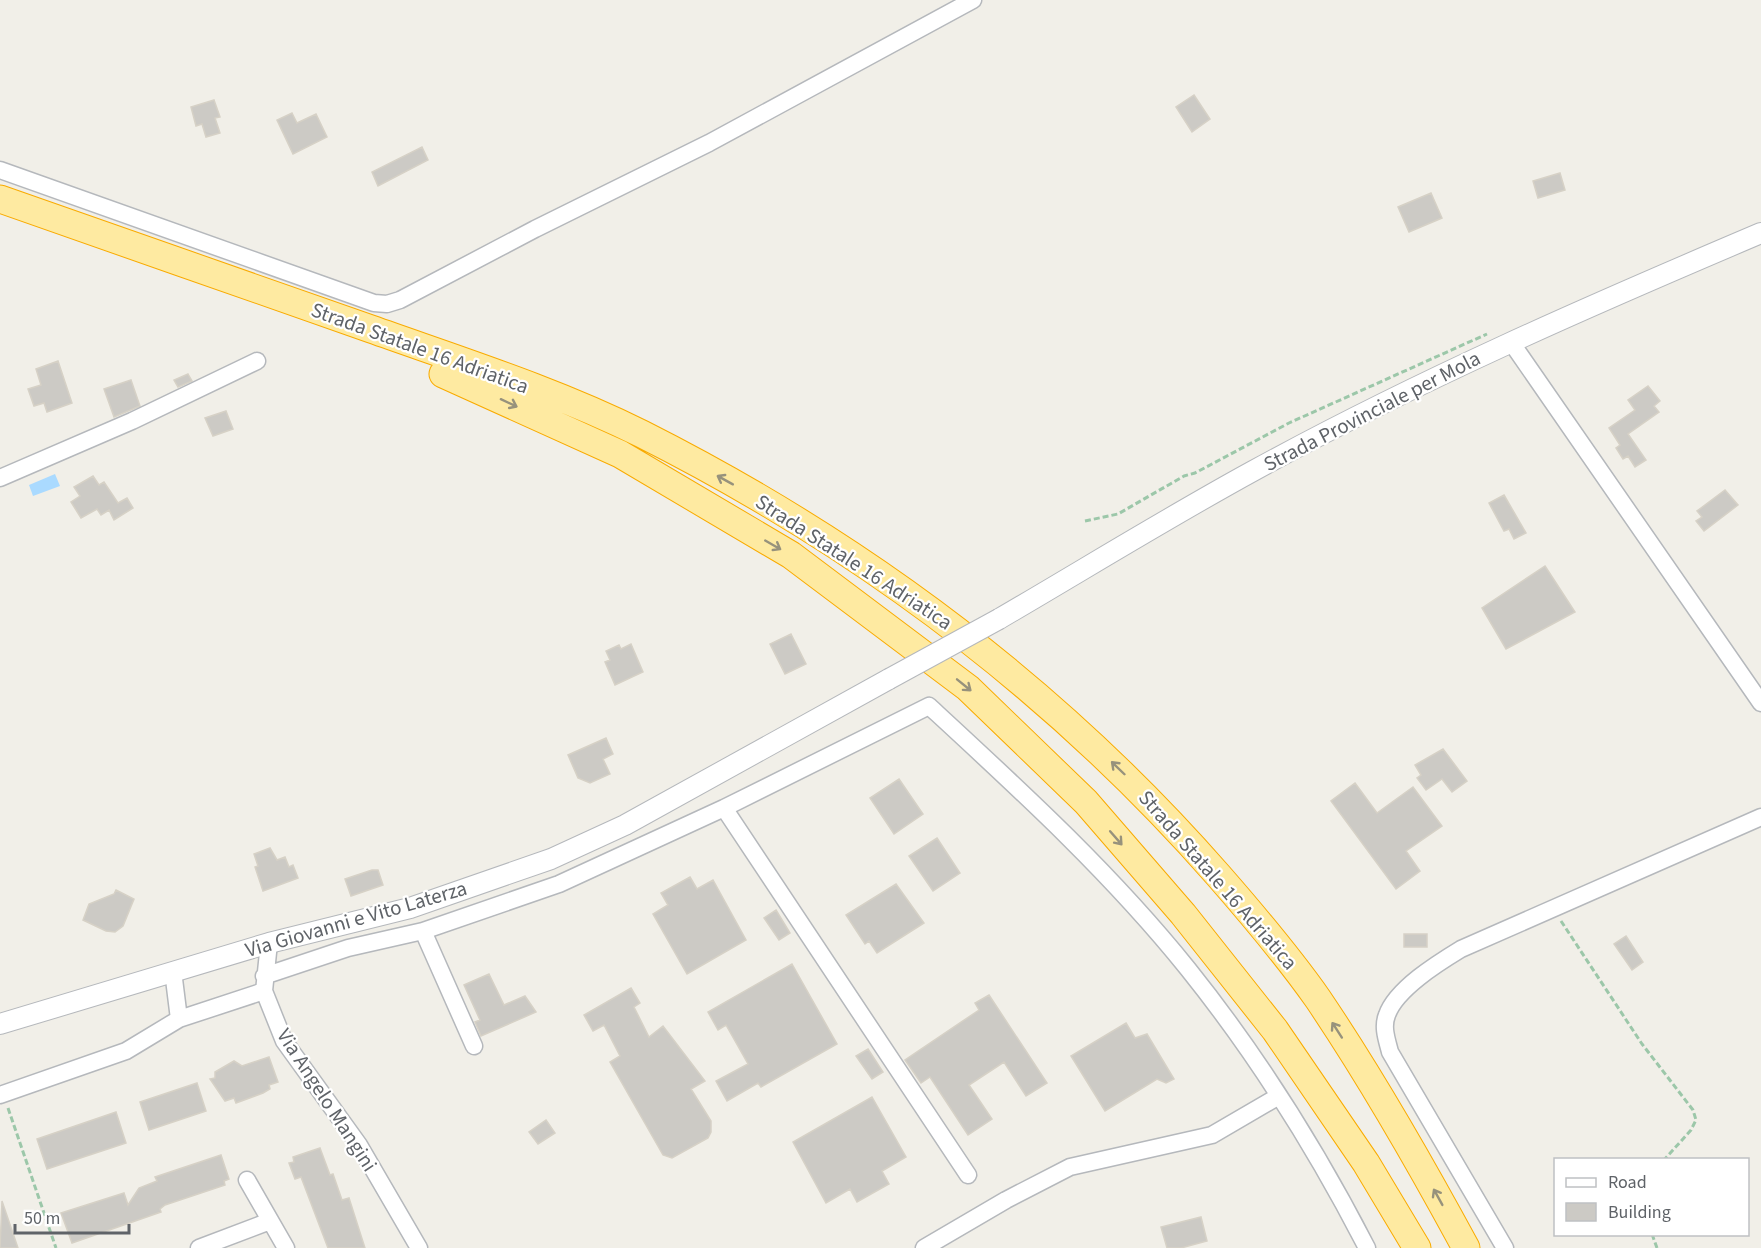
<svg xmlns="http://www.w3.org/2000/svg" width="1761" height="1248" font-family="'Source Sans 3',sans-serif">
  <style>
    .water { fill: #aadaff }
    .building { fill: #cccac5; stroke: #d6d1c6; stroke-width: 1.5 }
    .lines { fill: none; stroke-linecap: round; stroke-linejoin: round }
    .minor-casing { stroke: #b5b8bc; stroke-width: 19 }
    .tertiary-casing { stroke: #b5b8bc; stroke-width: 22 }
    .trunk-casing { stroke: #f9ab00; stroke-width: 29 }
    .path { stroke: #9cc7a9; stroke-width: 3; stroke-dasharray: 6 3; stroke-linecap: butt }
    .minor { stroke: #fff; stroke-width: 16 }
    .tertiary { stroke: #fff; stroke-width: 20 }
    .trunk { stroke: #feeaa1; stroke-width: 27 }
    .tertiary-bridge-casing { stroke: #b5b8bc; stroke-width: 22; stroke-linecap: butt }
    .tertiary-bridge { stroke: #fff; stroke-width: 20 }
    .oneway { stroke: #97927c }
    .labels { text-anchor: middle; stroke-width: 4.5; stroke-linejoin: round; paint-order: stroke }
    .street-label { font-size: 21px; fill: #5f6368; stroke: #fff }
  </style>
  <rect width="100%" height="100%" fill="#f1efe8"/>
  <path class="water" d="M55 474 60 486 33 496 29 485Z"/>
  <path class="building" d="M1194 95 1210 119 1192 132 1176 107Z
    M214 100 220 117 215 118 220 133 206 137 202 124 196 126 191 107Z
    M292 113 297 123 316 114 327 137 293 154 277 120Z
    M422 147 428 160 378 186 372 172Z
    M1560 173 1565 190 1538 198 1533 181Z
    M1431 193 1442 218 1409 232 1398 207Z
    M58 361 72 403 47 412 44 403 34 406 28 389 41 385 36 369Z
    M188 374 192 381 178 387 174 380Z
    M131 380 140 406 114 417 104 389Z
    M1648 386 1660 401 1654 406 1659 412 1628 434 1646 460 1635 467 1628 456 1623 459 1616 448 1620 445 1609 428 1635 410 1628 400Z
    M226 411 233 429 213 436 205 418Z
    M93 476 99 485 104 482 118 503 127 498 133 508 114 520 109 510 101 515 97 509 81 518 71 502 80 496 74 487Z
    M1725 490 1738 505 1704 531 1696 521 1702 517 1697 511Z
    M1504 495 1526 533 1514 539 1509 529 1504 531 1489 503Z
    M1545 566 1575 612 1506 649 1482 608Z
    M791 634 806 664 785 674 770 644Z
    M631 644 643 672 615 685 605 662 610 660 606 651 619 645 621 649Z
    M606 738 613 754 603 759 610 774 590 783 578 778 568 755Z
    M1443 749 1467 781 1452 792 1442 779 1426 790 1417 778 1421 775 1415 765Z
    M899 779 923 814 894 834 870 798Z
    M1355 783 1377 813 1413 787 1442 826 1406 851 1420 871 1396 889 1331 801Z
    M937 838 960 873 933 891 909 856Z
    M270 848 277 860 285 857 289 867 293 865 298 878 263 891 255 867 258 866 254 854Z
    M372 870H378L383 885 351 896 345 879Z
    M690 877 697 889 713 880 746 940 687 974 653 914 668 905 661 893Z
    M896 884 924 923 877 953 869 941 865 944 846 915Z
    M116 890 134 899 123 926 115 932 106 931 83 920 89 904 114 894Z
    M776 910 790 933 779 940 764 918Z
    M1404 934H1427V947H1404Z
    M1626 936 1643 962 1632 970 1614 944Z
    M792 964 837 1044 761 1087 758 1083 727 1101 716 1081 748 1064 726 1025 718 1030 708 1012Z
    M489 974 504 1005 525 996 536 1012 481 1036 475 1022 480 1020 464 985Z
    M631 988 640 1003 634 1007 649 1037 663 1026 705 1081 691 1089 711 1121V1132L708 1138 672 1158 663 1155 610 1062 620 1056 604 1025 593 1031 584 1015Z
    M989 995 1047 1083 1026 1096 1004 1062 969 1085 992 1119 968 1135 930 1077 921 1083 905 1060 979 1010 975 1003Z
    M1126 1023 1135 1038 1147 1034 1174 1079 1166 1083 1157 1079 1105 1111 1071 1056Z
    M868 1049 883 1072 872 1079 856 1056Z
    M269 1057 278 1082 269 1085 270 1089 263 1093 236 1103 234 1098 225 1101 210 1079 215 1078V1072L234 1061 242 1066Z
    M197 1083 206 1111 149 1130 140 1102Z
    M872 1097 906 1157 882 1171 889 1184 857 1202 850 1189 826 1203 793 1142Z
    M116 1112 126 1143 47 1169 37 1139Z
    M546 1120 555 1133 538 1144 529 1132Z
    M320 1148 330 1175 333 1174 342 1200 349 1198 365 1248H328L301 1177 295 1179 289 1163 294 1162 293 1157Z
    M221 1155 229 1179 224 1181 225 1185 165 1205 160 1209 161 1212 72 1243 61 1213 124 1193 128 1205 139 1188 157 1181 155 1177Z
    M2 1201 18 1248H0Z
    M1201 1217 1207 1241 1181 1248H1167L1161 1227Z"/>
  <g class="lines">
    <g class="minor-casing">
      <path id="minor" d="M0 170 374 303 387 304 400 300 535 229 709 143 973 0
        M1511 342 1761 703
        M0 478 132 421 257 361
        M724 808 968 1175
        M423 931 474 1046
        M269 943 264 991 284 1041 359 1145 419 1248
        M173 971 179 1019
        M264 976 348 948 423 931 559 884 724 808 929 706C1019 789 1111 873 1188 969 1257 1055 1316 1149 1367 1248
        M0 1095 126 1051 179 1019 264 991
        M247 1180 286 1248
        M199 1248 270 1221
        M924 1248 1006 1200 1070 1167 1212 1135 1279 1096
        M1505 1248 1390 1052C1387 1040 1382 1027 1387 1015 1396 989 1438 963 1461 949L1761 817"/>
    </g>
    <g class="tertiary-casing">
      <path id="tertiary" d="M999 619C1083 570 1167 518 1253 471 1417 381 1589 306 1761 233
        M0 1024 269 943 410 908 551 859 625 825 889 679"/>
    </g>
    <g class="trunk-casing">
      <path id="trunk" d="M0 199C124 242 247 286 371 329 461 361 556 391 642 434 862 545 1055 689 1218 875 1253 915 1287 955 1318 999 1372 1079 1420 1163 1466 1248
        M443 374 620 454 791 555 968 688 1086 802 1183 914 1275 1030 1366 1163 1417 1248"/>
    </g>
    <path class="path" d="M1085 521 1118 514 1184 476 1195 473 1289 423 1487 334
      M1561 921 1642 1044 1693 1110 1696 1120 1691 1130 1664 1160
      M8 1108 56 1248
      M1652 1234 1657 1248"/>
    <use href="#minor" class="minor"/>
    <use href="#tertiary" class="tertiary"/>
    <use href="#trunk" class="trunk"/>
    <g class="tertiary-bridge-casing">
      <path id="tertiary-bridge" d="M889 679 999 619"/>
    </g>
    <use href="#tertiary-bridge" class="tertiary-bridge"/>
  </g>
  <defs><path id="oneway-shaft" d="M-6 0H5M1.5-3L5.5 0L1.5 3" fill="none" stroke-width="1.6" stroke-linecap="round" stroke-linejoin="round" transform="scale(1.5)"/></defs>
  <g class="oneway">
    <use href="#oneway-shaft" transform="translate(509 403) rotate(25)"/>
    <use href="#oneway-shaft" transform="translate(725 480) rotate(-151)"/>
    <use href="#oneway-shaft" transform="translate(773 545) rotate(30)"/>
    <use href="#oneway-shaft" transform="translate(964 685) rotate(39)"/>
    <use href="#oneway-shaft" transform="translate(1118 768) rotate(-136)"/>
    <use href="#oneway-shaft" transform="translate(1116 838) rotate(49)"/>
    <use href="#oneway-shaft" transform="translate(1337 1030) rotate(-123)"/>
    <use href="#oneway-shaft" transform="translate(1438 1197) rotate(-119)"/>
  </g>
  <g class="labels">
    <g class="street-label">
      <text transform="translate(420 348) rotate(20)" y="7">Strada Statale 16 Adriatica</text>
      <text transform="translate(1372 411) rotate(-27)" y="7">Strada Provinciale per Mola</text>
      <text transform="translate(854 562) rotate(33)" y="7">Strada Statale 16 Adriatica</text>
      <text transform="translate(1218 880) rotate(49)" y="7">Strada Statale 16 Adriatica</text>
      <text transform="translate(356 919) rotate(-16)" y="7">Via Giovanni e Vito Laterza</text>
      <text transform="translate(327 1100) rotate(57)" y="7">Via Angelo Mangini</text>
    </g>
  </g>
  <rect x="1554" y="1158" width="195" height="78" fill="#ffffff" stroke="#bfc1c3" stroke-width="1.5"/>
  <rect x="1566" y="1178" width="30" height="9" fill="#ffffff" stroke="#bfc1c3" stroke-width="1.5"/>
  <text x="1608" y="1188" font-size="18" fill="#5f6368">Road</text>
  <rect x="1566" y="1203" width="30" height="18" fill="#cccac5" stroke="#bfc1c3" stroke-width="1.5"/>
  <text x="1608" y="1218" font-size="18" fill="#5f6368">Building</text>
  <path d="M15 1224v9h114v-9" fill="none" stroke="#5f6368" stroke-width="3"/>
  <text x="24" y="1224" font-size="18" fill="#5f6368" stroke="#ffffff" stroke-width="4.5" paint-order="stroke">50 m</text>
</svg>
